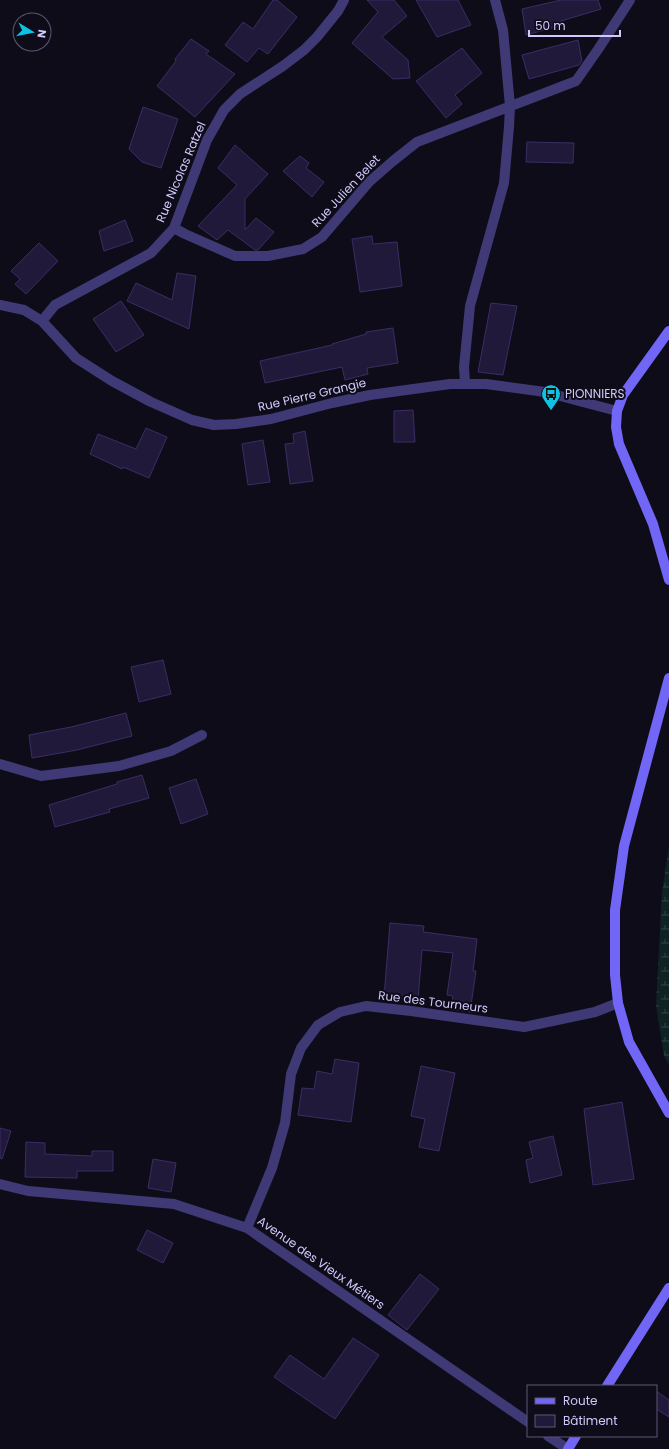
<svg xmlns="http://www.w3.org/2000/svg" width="669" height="1449" font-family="Poppins,sans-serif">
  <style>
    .wetland { fill: url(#wetland-marsh) }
    .building { fill: #21193a; stroke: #3b2d64 }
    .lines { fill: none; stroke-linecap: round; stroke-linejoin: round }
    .street { stroke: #3f3a76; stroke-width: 10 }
    .secondary { stroke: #7166f5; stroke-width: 10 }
    .labels { text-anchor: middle; stroke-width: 4; stroke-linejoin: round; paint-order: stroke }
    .street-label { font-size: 12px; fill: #d1c9fb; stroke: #0f0c1a }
    .poi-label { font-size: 12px; fill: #d1c9fb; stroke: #0f0c1a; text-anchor: start }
  </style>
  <defs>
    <pattern id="wetland-marsh" width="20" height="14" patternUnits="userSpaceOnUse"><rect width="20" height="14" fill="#0f2324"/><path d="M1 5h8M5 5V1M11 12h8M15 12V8" fill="none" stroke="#314245"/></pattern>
  </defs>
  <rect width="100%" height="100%" fill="#0f0c1a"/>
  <path class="wetland" d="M669 846V1065L664 1056 656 1005 662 893Z"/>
  <path class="building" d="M273 0H277L297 17 268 54 259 48 247 62 225 45 243 22 253 29Z
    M367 0H394L407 16 382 37 408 60 410 78 393 79 352 43 378 12Z
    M416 0H458L471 25 437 37Z
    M561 0H598L601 9 561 21 562 25 526 35 522 9Z
    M191 39 209 51 206 54 235 74 195 117 157 86 176 61 175 59Z
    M578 40 582 61 579 65 529 79 522 55Z
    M462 48 482 73 455 95 462 104 446 118 416 81Z
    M143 107 178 119 161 168 142 162 129 149Z
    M527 142 574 143 573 163 526 162Z
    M235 145 268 174 245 199V230L256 218 274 232 258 250H255L228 230 217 240 198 226 237 185 218 168Z
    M300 156 309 163 306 168 324 182 312 197 283 171Z
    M125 220 133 241 104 251 99 231Z
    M372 236 373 244 397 242 402 286 360 292 352 239Z
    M39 243 58 261 26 294 15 284 20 279 11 271Z
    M177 273 196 276 189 329 127 301 136 283 172 300Z
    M121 301 144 335 116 352 93 319Z
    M491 303 517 306 503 375 478 372Z
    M393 328 398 363 367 368 368 374 345 380 342 367 265 383 260 361 332 345V344L366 334V332Z
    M413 410 415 442H394V411Z
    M146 428 167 437 149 478 123 467 122 469 90 454 98 434 136 449Z
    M305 431 313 481 290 484 285 444 294 443 293 434Z
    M263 440 270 482 248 485 242 444Z
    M163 660 171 694 139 702 131 667Z
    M126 713 132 736 77 750 32 758 29 735 71 727Z
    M142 775 149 798 109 809 110 812 55 827 49 805 117 784V782Z
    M196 779 208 814 181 824 169 788Z
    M390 923 424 926 423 932 477 939 473 971H476L470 1012 451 1009 453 996 447 995 453 953 422 950 418 1000 384 997Z
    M335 1059 359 1063 351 1122 298 1115 302 1088 314 1089 317 1071 332 1074Z
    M421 1066 455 1073 439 1151 419 1147 425 1119 411 1116Z
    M622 1102 634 1179 593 1185 584 1109Z
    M0 1128 11 1131 2 1159 0 1158Z
    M553 1136 562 1175 530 1183 526 1160 533 1158 529 1142Z
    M26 1142 45 1143V1154L92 1156V1151H113V1171H77V1178L25 1177Z
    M153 1159 176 1163 171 1192 148 1188Z
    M147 1230 173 1243 163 1263 137 1250Z
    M420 1274 439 1289 407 1330 388 1315Z
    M353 1338 379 1355 335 1419 274 1377 290 1355 324 1379Z
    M656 1391 669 1400V1417L656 1409Z"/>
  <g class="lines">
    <path class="street" d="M174 228 185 234 235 256H268L303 249 322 237 369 182 393 161 417 142 576 81 599 48 630 0
      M0 305 24 310 42 321 55 305 151 253 164 239 174 228 207 140 224 110 240 94 283 66 304 50 317 37 338 11 344 0
      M42 321 76 358 112 381 151 402 192 420 214 425 236 424 271 419 332 403 370 395 450 384H486L545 392 617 411
      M465 383 464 367 470 306 504 183 509 127 510 106 503 30 495 0
      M0 764 41 776 119 766 171 751 202 735
      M0 1184 28 1191 174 1204 247 1228 528 1422
      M247 1228 272 1168 285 1123 291 1074 301 1048 318 1025 340 1012 366 1006 411 1011 524 1027 595 1012 618 1003
      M548 1436 568 1449"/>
    <path class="secondary" d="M669 331 623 395 617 411 616 427 619 444 653 524 669 580
      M669 678 624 846 615 910V975L618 1003 629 1042 669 1113
      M607 1386 669 1288
      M568 1449 576 1436"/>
  </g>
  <defs>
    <g id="bus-pin" transform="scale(1)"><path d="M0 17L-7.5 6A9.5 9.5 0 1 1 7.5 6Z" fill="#0fc2e2" stroke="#0f0c1a"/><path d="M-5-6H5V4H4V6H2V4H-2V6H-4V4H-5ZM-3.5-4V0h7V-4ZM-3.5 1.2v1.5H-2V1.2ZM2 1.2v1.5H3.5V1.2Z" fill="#111"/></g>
  </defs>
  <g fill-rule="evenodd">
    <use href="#bus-pin" x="551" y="394"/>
  </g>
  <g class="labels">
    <g class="street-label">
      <text transform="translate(181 172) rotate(-67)" y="4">Rue Nicolas Ratzel</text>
      <text transform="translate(346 191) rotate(-47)" y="4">Rue Julien Belet</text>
      <text transform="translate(312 395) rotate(-13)" y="4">Rue Pierre Grangie</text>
      <text transform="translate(433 1002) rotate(7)" y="4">Rue des Tourneurs</text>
      <text transform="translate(321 1263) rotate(35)" y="4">Avenue des Vieux Métiers</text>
    </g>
    <g class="poi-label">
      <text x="565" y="398">PIONNIERS</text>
    </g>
  </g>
  <rect x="527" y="1385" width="130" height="52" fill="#0f0c1a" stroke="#5d5874"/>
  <rect x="535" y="1398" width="20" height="6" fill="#7166f5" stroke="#5d5874"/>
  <text x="563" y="1405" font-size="12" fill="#d1c9fb">Route</text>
  <rect x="535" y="1415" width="20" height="12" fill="#21193a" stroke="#5d5874"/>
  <text x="563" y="1425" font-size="12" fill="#d1c9fb">Bâtiment</text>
  <g transform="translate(32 32) rotate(100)"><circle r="19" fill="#0f0c1a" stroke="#5d5874"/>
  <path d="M0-3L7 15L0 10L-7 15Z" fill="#0fc2e2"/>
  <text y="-6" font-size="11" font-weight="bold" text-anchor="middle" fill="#d1c9fb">N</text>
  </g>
  <path d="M529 30v6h91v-6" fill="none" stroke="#d1c9fb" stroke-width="2"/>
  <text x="535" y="30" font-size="12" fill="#d1c9fb" stroke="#0f0c1a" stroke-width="3" paint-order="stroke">50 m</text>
</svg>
